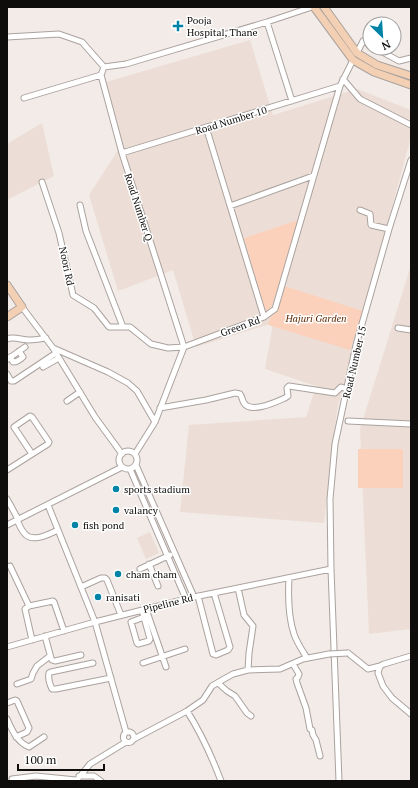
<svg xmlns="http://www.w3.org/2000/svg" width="418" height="788" font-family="'PT Serif',serif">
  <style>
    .built { fill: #ecded6 }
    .green { fill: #fbd1bc }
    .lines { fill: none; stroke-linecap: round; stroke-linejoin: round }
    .street-casing { stroke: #aaa29e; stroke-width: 7 }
    .secondary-casing { stroke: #aaa29e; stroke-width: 9 }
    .street { stroke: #fff; stroke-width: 5 }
    .secondary { stroke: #f3d0b3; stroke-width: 7 }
    .street-bridge-casing { stroke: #aaa29e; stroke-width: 7; stroke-linecap: butt }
    .street-bridge { stroke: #fff; stroke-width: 5 }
    .poi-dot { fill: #0083a6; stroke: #fff; stroke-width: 1.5 }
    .labels { text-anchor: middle; stroke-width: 3; stroke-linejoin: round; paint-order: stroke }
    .poi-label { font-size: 10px; fill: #0f0d0c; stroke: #fff; text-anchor: start }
    .street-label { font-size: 10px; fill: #0f0d0c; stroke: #fff }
    .park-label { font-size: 10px; font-style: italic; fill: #5f2802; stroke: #fff }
  </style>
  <rect width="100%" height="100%" fill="#f3ebe7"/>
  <path class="built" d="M250 40 273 115 357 89 411 110V137L337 410 324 523 180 512 189 425 306 417 316 386 265 369 273 323 196 347 173 270 118 291 89 195 120 147 106 82Z
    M42 123 54 176 7 200V144Z
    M411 265V629L369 634 360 429Z
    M150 532 159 553 146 559 137 538Z"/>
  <path class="green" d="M295 221H299L279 286 271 308 266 313 244 238Z
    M281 285 363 311 350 350 268 325Z
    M358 449H403V488H358Z"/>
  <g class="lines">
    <g class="street-casing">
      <path id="street" d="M267 22 292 101
        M7 37 59 34 82 42 104 67 126 64 267 22 312 7
        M375 48 399 61 411 58
        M357 53 363 41 370 45
        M343 79 360 99 411 125
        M24 98 101 75
        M206 127 264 317
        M122 153 340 86
        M42 182 59 233 73 295 94 308 109 327H130L151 344 168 348 184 347 122 153 101 75 104 67
        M80 205 86 231 123 327
        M230 206 313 176
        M360 210 370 214 371 225 389 229
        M22 307 53 348 95 417 122 454
        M398 328 411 330
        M7 339C13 336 22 340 29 340 35 340 40 339 46 338
        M53 348 108 372 128 383 137 391 155 422
        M10 357 13 362C17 362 21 359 23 357L19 351
        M8 359 25 347
        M43 367 59 358
        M7 374 11 381H14L56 353
        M67 401 80 392
        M160 408 206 400 235 393 240 394C242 396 242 400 244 403 251 414 276 402 285 398L288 396 287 388 289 386 335 393 341 387 347 389
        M348 421 411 424
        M119 460a9 9 0 1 1 18 0a9 9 0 1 1-18 0Z
        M135 454 155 422 184 347 264 317 275 309 340 86 353 60
        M136 465 194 597
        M130 469 186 599
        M7 470 48 444 49 442 32 417 30 416 14 427 32 454
        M7 499 18 519
        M48 505 95 622 126 732
        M17 520C19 524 21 530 25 534 33 543 49 534 58 530
        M7 525 122 467
        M149 564 158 586
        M10 566 29 606
        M140 569 170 555
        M289 578C288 596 288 616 294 634 297 643 302 650 307 658
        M81 587 101 578H105L107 580 121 615
        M238 588 244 615 253 626 249 653 248 670
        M198 596 213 654 216 655 228 650 230 647 214 593
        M146 609 166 667
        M142 610 150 639 149 641 138 644 137 643 131 622 144 617
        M45 636 51 658 52 660 55 661 81 655
        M32 640 25 609 29 606 53 601 54 602 64 631
        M7 647 95 622 194 597 331 569
        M348 653 368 669 380 666
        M411 656 384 664 380 666 378 673 383 686 392 698 411 714
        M93 663 51 672 49 673C48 678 50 685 52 689H56L111 678
        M143 663 185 649
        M293 664 299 674 298 677 296 679 297 683 306 708 310 729 312 730 313 735 316 740 320 756
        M218 683 227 691 235 696 247 713 251 716
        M17 684 31 679 33 673 37 666 50 656
        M7 703 15 700 17 701 29 728 27 732 16 737
        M187 711 203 700 212 686 224 679 233 674 248 670 280 669 303 659 329 654
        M7 719C12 730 17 742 29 747L44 737
        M134 739C134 735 133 733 130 732H126C121 737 124 744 131 742L134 739 187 711C201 733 212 757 221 781
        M79 776H94L101 781
        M12 779 36 776 76 780
        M76 781 90 764 126 742
        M339 781 331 569 330 499 335 444 356 345 389 229 411 160"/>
    </g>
    <g class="secondary-casing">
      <path id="secondary" d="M314 7 353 60 374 72 411 85
        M324 7 357 53 377 65 411 76
        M7 285 22 307 7 317"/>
    </g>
    <use href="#street" class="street"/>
    <use href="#secondary" class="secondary"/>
    <g class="street-bridge-casing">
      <path id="street-bridge" d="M329 654 348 653"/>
    </g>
    <use href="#street-bridge" class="street-bridge"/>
  </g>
  <g class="poi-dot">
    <path d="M176 20h4v4h4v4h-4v4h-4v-4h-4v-4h4z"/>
    <circle cx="116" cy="489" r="4"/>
    <circle cx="116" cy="510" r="4"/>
    <circle cx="75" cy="525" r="4"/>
    <circle cx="118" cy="574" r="4"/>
    <circle cx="98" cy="597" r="4"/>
  </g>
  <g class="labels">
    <g class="poi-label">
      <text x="187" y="24">Pooja<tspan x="187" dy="12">Hospital, Thane</tspan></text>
      <text x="124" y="493">sports stadium</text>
      <text x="124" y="514">valancy</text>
      <text x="83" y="529">fish pond</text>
      <text x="126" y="578">cham cham</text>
      <text x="106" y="601">ranisati</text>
    </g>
    <g class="street-label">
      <text transform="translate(231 120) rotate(-17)" y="4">Road Number 10</text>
      <text transform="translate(139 207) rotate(72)" y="4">Road Number Q</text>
      <text transform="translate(67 266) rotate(78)" y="4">Noori Rd</text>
      <text transform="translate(240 326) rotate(-20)" y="4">Green Rd</text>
      <text transform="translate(354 362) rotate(-77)" y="4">Road Number 15</text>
      <text transform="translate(168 603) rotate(-14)" y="4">Pipeline Rd</text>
    </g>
    <g class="park-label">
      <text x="316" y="322">Hajuri Garden</text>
    </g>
  </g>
  <rect width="418" height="788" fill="none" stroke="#0f0d0c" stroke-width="16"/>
  <g transform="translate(382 36) rotate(155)"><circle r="19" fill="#ffffff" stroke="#9f9e9e"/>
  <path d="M0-3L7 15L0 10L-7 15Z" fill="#0083a6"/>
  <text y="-6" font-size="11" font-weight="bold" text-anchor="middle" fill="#0f0d0c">N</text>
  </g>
  <path d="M18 764v6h86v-6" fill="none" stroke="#0f0d0c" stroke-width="2"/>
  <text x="24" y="764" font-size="12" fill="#0f0d0c" stroke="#ffffff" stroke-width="3" paint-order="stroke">100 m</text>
</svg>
